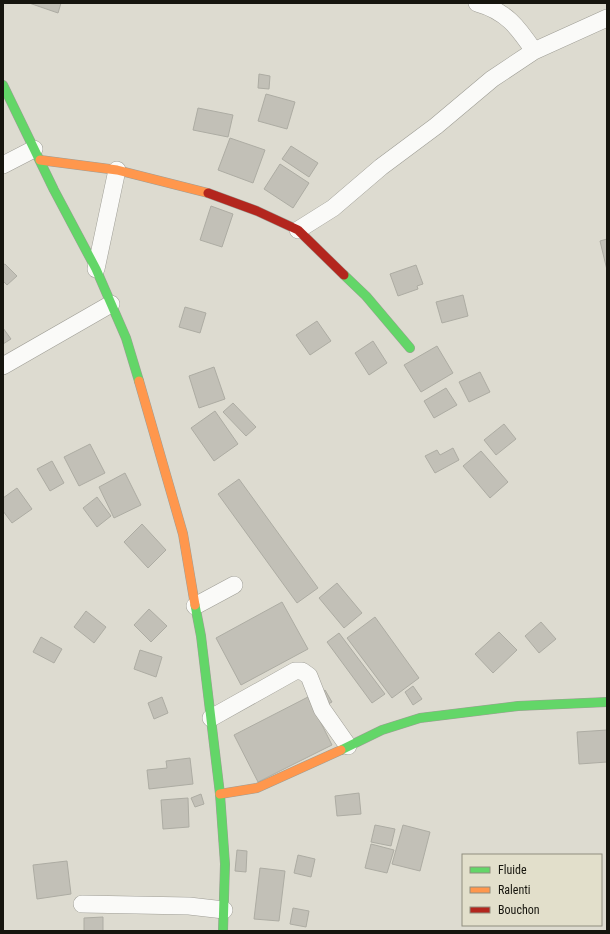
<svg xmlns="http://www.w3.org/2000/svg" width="610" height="934" font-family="'Roboto Condensed',sans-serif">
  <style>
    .building { fill: #c2c0b7; stroke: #adaca3 }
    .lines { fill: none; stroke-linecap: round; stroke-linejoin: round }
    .street-casing { stroke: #9e9d95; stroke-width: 18 }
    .fast-casing { stroke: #9e9d95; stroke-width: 10 }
    .slow-casing { stroke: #9e9d95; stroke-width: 10 }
    .jam-casing { stroke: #9e9d95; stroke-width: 10 }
    .street { stroke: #fafaf8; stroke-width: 17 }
    .fast { stroke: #63d668; stroke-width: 9 }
    .slow { stroke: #ff974d; stroke-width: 9 }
    .jam { stroke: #b3261e; stroke-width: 9 }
  </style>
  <rect width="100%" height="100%" fill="#dddbd0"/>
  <path class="building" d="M29 3H61L58 13Z
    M259 74 270 76 269 89 258 88Z
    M266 94 295 102 287 129 258 121Z
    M198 108 233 115 228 137 193 130Z
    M230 138 265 150 253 183 218 170Z
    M291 146 318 163 309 177 282 159Z
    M280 164 309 183 293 208 264 189Z
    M211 206 233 214 222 247 200 240Z
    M607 239V270L600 241Z
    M5 264 17 276 7 285 3 281V265Z
    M416 265 423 284 417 286 418 289 398 296 390 274Z
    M463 295 468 316 442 323 436 302Z
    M185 307 206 313 200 333 179 327Z
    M317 321 331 341 310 355 296 335Z
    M3 328 11 339 3 344Z
    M373 341 387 363 369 375 355 353Z
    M437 346 453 373 421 392 404 365Z
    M214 367 225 399 199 408 189 376Z
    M480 372 490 392 469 402 459 382Z
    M446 388 457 405 434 418 424 401Z
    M233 403 256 427 246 436 223 412Z
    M215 411 238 444 214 461 191 428Z
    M504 424 516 439 496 455 484 440Z
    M90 444 105 473 79 486 64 457Z
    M453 448 459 460 435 473 425 456 437 450 440 455Z
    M481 451 508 482 490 498 463 466Z
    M52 461 64 483 50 491 37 469Z
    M125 473 141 505 114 518 99 487Z
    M239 479 318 588 297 603 218 494Z
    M17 488 32 509 12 523 3 511V498Z
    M97 497 111 516 97 527 83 508Z
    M142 524 166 550 148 568 124 542Z
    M337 583 362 613 344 628 319 598Z
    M282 602 308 649 241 685 216 638Z
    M149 609 167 626 151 642 134 625Z
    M86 611 106 627 94 643 74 627Z
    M375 617 419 678 392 698 347 638Z
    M541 622 556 639 539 653 525 636Z
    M499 632 517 650 493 673 475 654Z
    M339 633 385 694 372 703 327 642Z
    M41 637 62 649 54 663 33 652Z
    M140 650 162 657 156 677 134 669Z
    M413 686 422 699 413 705 405 692Z
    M325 690 332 702 324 706 318 695Z
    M162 697 168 713 154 719 148 703Z
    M308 697 332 745 258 782 234 735Z
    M607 730V762L579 764 577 732Z
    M190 758 193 784 149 789 147 770 167 768 166 761Z
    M359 793 361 814 337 816 335 796Z
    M201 794 204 804 195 807 191 798Z
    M188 798 189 827 163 829 161 800Z
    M375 825 395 829 391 846 371 842Z
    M403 825 430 832 420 871 392 864Z
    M371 844 394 850 387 873 365 868Z
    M237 850 247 851 246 872 235 871Z
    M298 855 315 859 311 877 294 873Z
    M67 861 71 894 37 899 33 865Z
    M260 868 285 871 279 921 254 919Z
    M293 908 309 911 306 927 290 924Z
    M103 917V931H84V918Z"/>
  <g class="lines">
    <g class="street-casing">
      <path id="street" d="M477 3C506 11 518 27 534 51
        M3 165 34 149
        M298 230 333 208 381 167 436 126 492 79 534 51 607 18
        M96 269 117 170
        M3 366 111 304
        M195 606 234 585
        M211 718 295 671H302L309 676 322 709 348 746
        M82 904 189 906 224 910"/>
    </g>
    <g class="fast-casing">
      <path id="fast" d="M3 85 54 190 96 269 126 338 139 381
        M344 275 366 296 410 348
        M195 605 201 636 220 794 225 864 223 931
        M341 750 382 730 420 718 518 706 607 702"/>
    </g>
    <g class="slow-casing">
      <path id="slow" d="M40 160 117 170 208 193
        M139 381 183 534 195 605
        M220 794 257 788 341 750"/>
    </g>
    <g class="jam-casing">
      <path id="jam" d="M208 193 257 211 298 230 344 275"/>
    </g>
    <use href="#street" class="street"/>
    <use href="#fast" class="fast"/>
    <use href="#slow" class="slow"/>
    <use href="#jam" class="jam"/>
  </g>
  <rect width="610" height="934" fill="none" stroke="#16150e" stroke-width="8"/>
  <rect x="462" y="854" width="140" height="72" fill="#e2dfcb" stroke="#908e7f"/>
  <rect x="470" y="867" width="20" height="6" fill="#63d668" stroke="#908e7f"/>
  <text x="498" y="874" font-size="12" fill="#16150e">Fluide</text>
  <rect x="470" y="887" width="20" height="6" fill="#ff974d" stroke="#908e7f"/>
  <text x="498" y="894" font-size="12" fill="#16150e">Ralenti</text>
  <rect x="470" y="907" width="20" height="6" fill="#b3261e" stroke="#908e7f"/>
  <text x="498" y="914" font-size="12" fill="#16150e">Bouchon</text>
</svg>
